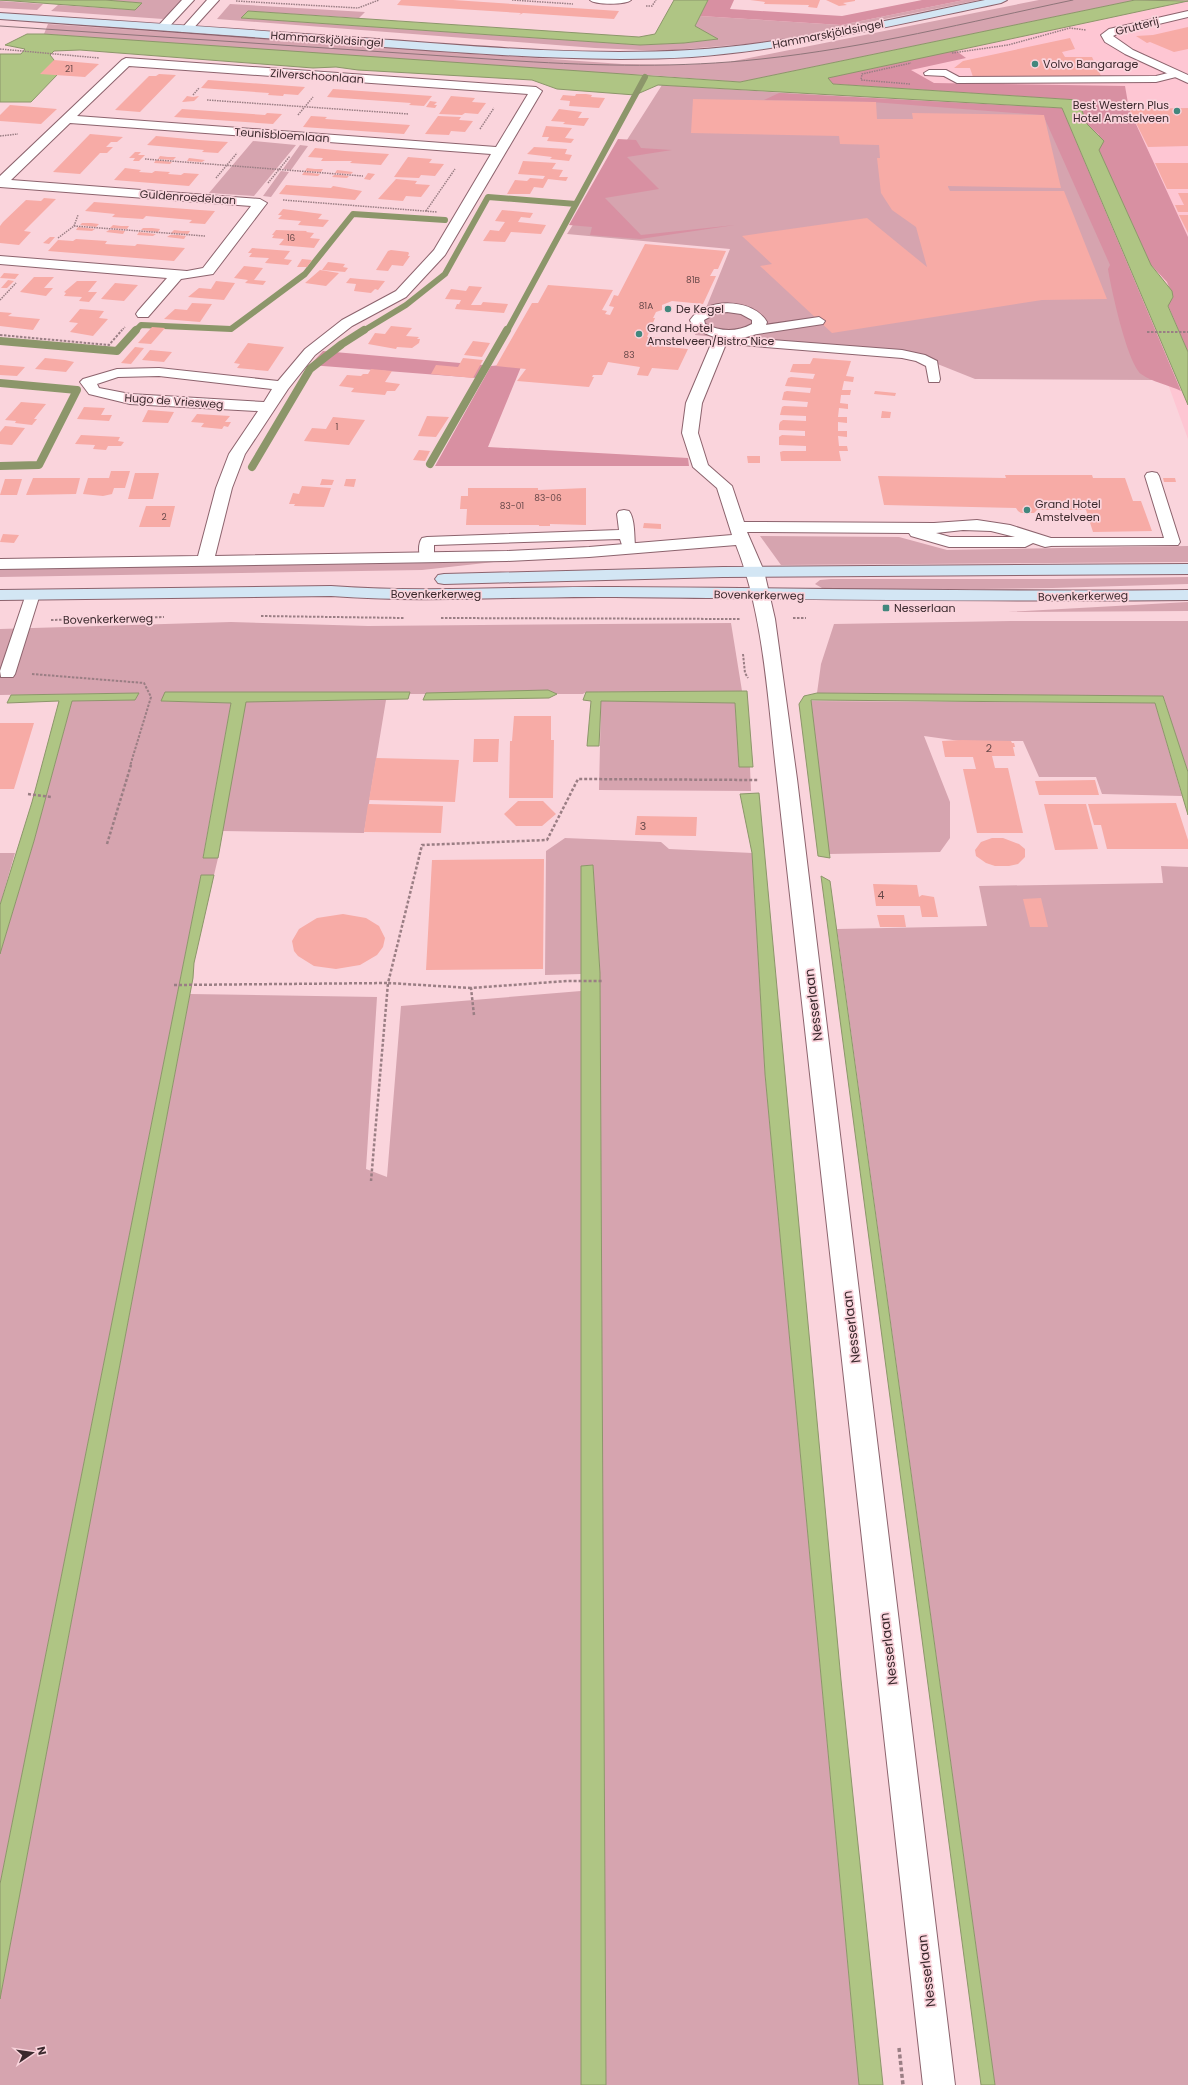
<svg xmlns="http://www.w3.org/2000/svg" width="1188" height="2085" font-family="Poppins,sans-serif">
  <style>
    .built { fill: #fec6d3 }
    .green { fill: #d6a4af }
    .forest { fill: #d890a2 }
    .water { fill: #afc584; stroke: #8c966a }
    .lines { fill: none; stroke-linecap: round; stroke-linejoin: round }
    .stream-far1 { stroke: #8c966a; stroke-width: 6 }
    .stream { stroke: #8c966a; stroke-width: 8 }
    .building { fill: #f7aba6 }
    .lane-casing { stroke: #8c636d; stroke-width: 2 }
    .street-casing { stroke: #8c636d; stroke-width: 2 }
    .secondary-casing { stroke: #8c636d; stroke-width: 2 }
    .path-far3 { stroke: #9a7e84; stroke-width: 1.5; stroke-dasharray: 1.5 1; stroke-linecap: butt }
    .path-far2 { stroke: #9a7e84; stroke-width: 2; stroke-dasharray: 2.5 1.5; stroke-linecap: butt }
    .path-far1 { stroke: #9a7e84; stroke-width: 2.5; stroke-dasharray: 3 2; stroke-linecap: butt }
    .path { stroke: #9a7e84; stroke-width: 3.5; stroke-dasharray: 4 2.5; stroke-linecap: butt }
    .lane { fill: #fff; fill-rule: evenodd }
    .street { fill: #fff; fill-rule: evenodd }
    .secondary { fill: #d3e6f4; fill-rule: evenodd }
    .tram { stroke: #8f757a; stroke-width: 1 }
    .poi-dot { fill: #42877d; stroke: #fad4dc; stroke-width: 1.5 }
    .labels { text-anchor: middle; stroke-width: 3.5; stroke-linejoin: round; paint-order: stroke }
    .far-number-label { font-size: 9px; fill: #6a4a4b }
    .far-street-label { font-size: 11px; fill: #3b292d; stroke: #fad4dc }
    .far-poi-label { font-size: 11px; fill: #3b292d; stroke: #fad4dc; text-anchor: start }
    .number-label { font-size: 11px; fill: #6a4a4b }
    .street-label { font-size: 13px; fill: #3b292d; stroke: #fad4dc }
  </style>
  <rect width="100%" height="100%" fill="#fad4dc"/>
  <path class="built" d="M1134 0H1188V439L1100 197 769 85Z"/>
  <path class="green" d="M105 0H185L163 19 51 11 58 5 135 10 142 3Z
    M964 0H979L771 42 663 51 595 48 217 19 230 4 365 12 359 18 248 11 241 18 640 45 684 43 717 39 695 26 700 16 841 25Z
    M1039 0H1135L740 82 648 75 522 70 44 34 48 24 622 64 683 65 729 62Z
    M0 1 43 4 37 10 0 8Z
    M662 85 1051 110 1156 380 975 379 915 355 695 335 730 249 567 234Z
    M253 141 296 145 254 196 209 193Z
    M300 145 308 146 291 170 283 169Z
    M281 171 289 172 271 197 263 196Z
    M760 536 899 537 947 550 1188 546V562L781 565Z
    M494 562 422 570 0 577V569Z
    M1188 577V584L1052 588 839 591 822 588 815 584 820 580 831 579H1055Z
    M1188 602V611L1008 612Z
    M1011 621H1188V772L1163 696 817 693 821 664 834 624Z
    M231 622 368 626 731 623 742 691 586 692 583 694H557L548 690 426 694H410V692H166L161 701 231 703 203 857 218 858 214 875H201L0 1884V954L34 841 72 701 135 700 139 693 0 695V629Z
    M386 700 364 833 222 831 245 701Z
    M601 701 735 703 739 767H750L751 791 599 790Z
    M811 701 1155 703 1182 796 1102 794 1096 777H1039L1023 741H960L924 736 950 802V838L940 852 829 854Z
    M565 838 661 842 669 849 752 853 765 1074 859 2085H606L600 973 593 865 581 866V974L545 975 546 851Z
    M0 853H15L0 905Z
    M1161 866 1188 867V2085H995L837 929 987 926 979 886 1163 883Z
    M581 991V2085H0V1999L190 994 377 997 366 1169 387 1177 401 1006Z"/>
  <path class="forest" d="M708 0H734L730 9 842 16 922 0H964L841 25 700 16Z
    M955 50 966 58 911 70 934 83 1125 86 1129 109 1188 237V352L1168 305 1173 297 1167 282 1151 265 1099 150V135L1087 124 1078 100 833 84 827 78Z
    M779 93 1062 108 1181 391C1171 386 1150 381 1141 374 1127 362 1111 288 1108 269L1110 265 1044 117 1041 115 872 102 764 100Z
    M618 139 636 140 641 148 672 150 627 157 659 189 605 198 641 235 735 225 640 239 590 235 592 227 569 225Z
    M323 351 483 365 477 378 310 365Z
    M502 365 521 367 488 447 688 458 689 466H435L491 366Z"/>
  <path class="water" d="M0 0H105L142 3 135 10Z
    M674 0H708L695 26 718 39 684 43 640 45 241 18 248 11 639 37 655 34Z
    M1135 0 1188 1 828 78 833 84 1078 100 1087 124 1104 141 1099 150 1151 265 1172 291 1173 297 1168 306 1188 352V405L1062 108 658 85 635 95 557 89 532 80 358 70 336 67 313 68 80 50 54 51 50 55 54 60 57 75 31 102H0V54H21L25 49 5 45 27 34H44L740 82Z
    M548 690 557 694 549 698 423 700 426 693Z
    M747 691 753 767H739L735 703 601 701 599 746H587L591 701 583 700 586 692Z
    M165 692H410L408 699 246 702 218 858H203L231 703 161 701Z
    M139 693 135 700 72 701 34 841 0 954V905L32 802 59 701 7 703 11 695Z
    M817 693 1163 696 1188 772V815L1155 703 811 700 830 858 818 856 799 704 804 696Z
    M759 793 841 1680 883 2085H859L765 1074 752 853 740 794Z
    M593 865 600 973 606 2085H581V866Z
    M201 875H214L194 963 193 978 0 1999V1884Z
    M821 876 830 881 995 2085H981Z"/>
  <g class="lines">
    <path class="stream-far1" d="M135 331 141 325 231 329 305 274 353 214 445 220
      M363 331 406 305 445 274 488 197 576 204
      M507 331 645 77"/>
    <path class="stream" d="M0 341 117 351 136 330
      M0 383 77 390 39 465 0 466
      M430 464 507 330
      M252 467 310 369 342 344 364 330"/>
  </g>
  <path class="building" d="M401 0H453L619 11 614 19 523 13 519 15 521 13 397 5Z
    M750 0H820L817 8 808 7 809 5 764 4 765 2Z
    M826 0H855V1L843 3 847 5 839 6Z
    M1188 27V49L1174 52 1150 42 1147 43 1136 36 1153 35Z
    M1070 38 1075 49 1062 52 1065 57H1092L1101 76 973 77 970 68H954L963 61Z
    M54 60 99 64 85 77 40 74Z
    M159 74 176 75 140 112 115 110 149 76H156Z
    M208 80 264 84 305 87 298 95 284 94 283 96 268 95 269 93 201 88Z
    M333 89 432 96 424 106 409 105 411 103 327 97Z
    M576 94H586L592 95 591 97 605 98 599 108 569 106 570 101 560 100 563 95 575 96Z
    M187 96 193 97 199 96 194 101 182 102Z
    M451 96 475 98 472 102 486 103 478 114 465 113 462 115 439 114Z
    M693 99 876 102 877 119H913L912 113 1044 115 1061 188 948 186V187L950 191H1064L1107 299 1042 300 832 333 760 266 772 264 742 236 867 218 927 267 916 227 892 210 881 193 877 158H880L879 145 840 144 839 136 691 133Z
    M430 101 437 102 434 105H437L435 108 426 107Z
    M10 105 57 109 41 124 0 121V115Z
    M1188 108V146L1148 147 1129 109Z
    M182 109 265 115 267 113 282 114 273 124 174 117Z
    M559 109 582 112 578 118H589L584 126 563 124 565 122 551 121Z
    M311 116 327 117 325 119 410 125 404 134 303 127Z
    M438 116 461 117 459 120 473 121 465 132 451 131 449 135 425 134Z
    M546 126 572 128 565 138 574 139 571 143 547 141 549 137H542Z
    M90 134 123 137 117 142H111L106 147H113L107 153H100L80 174 53 172Z
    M156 136 199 140 228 142 218 153 202 152 204 150 147 145Z
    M534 147 567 149 565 154 572 155 569 161 550 159 552 157 527 154Z
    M315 148 345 151 389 154 381 165 350 163 352 161H321L323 158 308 157Z
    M135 152H141L138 155H145L139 161H133L135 158H129Z
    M160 156 168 157H176L173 160 158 159Z
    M408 157 432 159 429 163 444 164 435 176 421 175 419 178 394 177Z
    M189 158 205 160 202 162 187 161Z
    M156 160 172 162 170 164 154 163Z
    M523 161 556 163 552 169 563 170 559 177H568L566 181 548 179 543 188 534 187 530 194H507L515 180 527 181 530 178 543 179 545 176 518 174Z
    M1155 163H1188V189H1167Z
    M125 168 141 170 139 172 152 173 155 171 170 172 168 174 181 175 184 173 199 174 189 186 114 180Z
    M307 168 315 169H323L321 172 305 171Z
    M337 170 353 172 351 174 335 173Z
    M304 172 320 174 318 176 302 175Z
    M368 173 375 174 370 180 364 179Z
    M334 175H341L349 176 347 178 332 177Z
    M396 179 417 181 415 184 430 185 421 197 406 196 403 201 378 199Z
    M286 185 331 188 333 186 362 191 355 200 279 194Z
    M1178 193H1188V212H1178L1175 205H1184Z
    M44 198 56 199 24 231 31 232 19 245 0 243V226L3 222 26 200 41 201Z
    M94 202 200 210 215 211 205 224 189 223 192 220 146 216 143 219 112 217 115 214 85 211Z
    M283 209 322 214 318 219 329 220 323 227 298 225 301 221 278 219 282 215H278Z
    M502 210 533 213 530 218 521 217 518 222 546 225 541 234 511 232 505 242 483 241 490 230 499 231 505 222 495 221Z
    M1179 215H1188V233Z
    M82 223H91L99 224 96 227 80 225Z
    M113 225 121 226H129L127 229 110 228Z
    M78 227 87 228 95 229 92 231 76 230Z
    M143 228H152L160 229 158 232 141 230Z
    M109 230H117L125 231 123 234 106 232Z
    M174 230 182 231H190L188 234 171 233Z
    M276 230 307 231 306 232 314 233 310 238 320 239 314 248 279 245 284 239 272 238 274 235H272Z
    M139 232 147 233 156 234 153 236 137 235Z
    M170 235H178L186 236 184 239 167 237Z
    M50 237H55L49 244 43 243Z
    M76 239 107 241 105 244 135 246 137 244 185 248 174 261 48 251 58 240 73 241Z
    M645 244 726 251 718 269H714L710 276H716L703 304 672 301 662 305V310L656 312 653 318H655L647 337 664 338 660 346 688 349 678 370 652 368 648 376 637 375 640 367 608 362 602 375H593L592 377H594L589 387 517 381 526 369 496 366 532 303H538L548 285 613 290 602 310 607 311 605 314 610 315 614 307 609 306 614 295 618 296Z
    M252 248 290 251 284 259 292 260 288 265 265 263 269 258 249 257 252 253H248Z
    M391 250 408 252 409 253 408 256H410L403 266 392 265 388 271 376 270 388 251Z
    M302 259 312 260 307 267H297Z
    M328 262 345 264 343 267 348 268 345 272 322 270Z
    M244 266 263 268 254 280 266 281 263 285 245 283 248 280 234 278Z
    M320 270 339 273 326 286 305 283Z
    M4 273 19 274 15 279 0 278Z
    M34 277H54L44 288H53L46 296 20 292Z
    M350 278 360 279 385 281 378 290 375 289 371 293 354 291 356 284 346 283Z
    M8 280 14 281 7 288H1Z
    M77 281H97L88 292H97L89 302 79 301 82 297 64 296 66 293 64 292Z
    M216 281 235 283 224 300 188 297 199 288 211 289Z
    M115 283 138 285 124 301 101 299Z
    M469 286 482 287 471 305 459 304 461 300 445 299 451 289 466 291Z
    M483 302 508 304 504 313 455 309 457 304 481 305Z
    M192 303 212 304 200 322 164 319 175 309 187 310Z
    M80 309 104 311 99 318 108 319 93 336 70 332 78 323 69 322Z
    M0 312 12 313 8 316 40 319 33 330 0 326Z
    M391 326 412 328 406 336 419 337 417 339H420L419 343 412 348 397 347 396 349 368 344 375 333 385 334Z
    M152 327 165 328 151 344 138 343Z
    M473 341 490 343 482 357 464 355Z
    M248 343 284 347 268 371 237 368 240 364 234 363Z
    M135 347 144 348 131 364 121 363Z
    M150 350 172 352 164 362 142 360Z
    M45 358 65 360 74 362 66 372 35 369Z
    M463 358 483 360 473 378 431 374 436 365 458 367Z
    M813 358 851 361 846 376 854 377 853 382 844 381 842 390H851L850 395H841L840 403 848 404V409L839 408 838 417H847V423L838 422V431H847V437L838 436 839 446H847L848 451H839L841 461H781L780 452 783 451H806V446L779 445V437L782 435 805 436V431L779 430V425L780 422 783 420 806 421V416L780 415 782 407 784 406 807 407 808 402 782 400 784 392 787 391 810 393 811 388 785 386 788 378 791 377 813 379 815 374 790 372 793 364H810Z
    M0 365 25 367 17 376 0 375Z
    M371 369 392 371 385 382 400 384 395 391H387L385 395 351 392 354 388 339 386 347 375 361 376 363 374H368Z
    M875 391 896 393 895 396 874 394Z
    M21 402 46 404 34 419H37L32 425 15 423 16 421 5 420Z
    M84 407 105 408 101 415H112L109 421 77 419Z
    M148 410 174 412 168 423 142 422Z
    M882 411 891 412 890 418H881Z
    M197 414 230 416 225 422H231L228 427 224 426 222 429 201 427 204 423 191 422Z
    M427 416 449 417 436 437 418 436Z
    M333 417 365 420 349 445 304 441 312 428 326 429Z
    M5 426 25 428 12 445 0 444V432Z
    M81 435 120 437 118 441 124 442 121 446H108L106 450 93 449 95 445 75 444Z
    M419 450 430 451 425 461 413 460Z
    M747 456H760V463H748Z
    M111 471H130L125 488H114L112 494 103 496 83 494 88 478H109Z
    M135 473H159L153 499H128Z
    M1005 475H1092L1093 478H1125L1133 501H1141L1152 531 1093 532 1086 510H1037L1034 513H1021L1018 511 1016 508 884 505 878 476 1006 478Z
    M33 478H80L76 494 26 495Z
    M1163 478H1175L1176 482H1164Z
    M5 479H22L17 495H0Z
    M322 479 334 480 332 485H320Z
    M346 479H356L354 487 344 486Z
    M302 486 331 488 324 507 294 506 295 504H289L293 493 299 494Z
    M468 488H538V490L586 488V525L550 524V526H539V525H466L467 509H460L461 496H468Z
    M146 506H175L170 527H139Z
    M644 523 661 524V529L643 528Z
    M3 534 19 535 14 543 0 542Z
    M514 716H551V740H554L553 798H509L510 741H512Z
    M0 723H34L14 789H0Z
    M474 739H499L498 762H473Z
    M962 740 1011 741 1012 743H1014L1015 747H1013L1015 756H992L995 768H1008L1023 833H977L963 769H976L973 757H945L942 741Z
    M376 758 459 760 455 802 369 800Z
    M1095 780 1099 795H1039L1035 781Z
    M518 801H543L556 814 542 826H516L504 814Z
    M1176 803 1188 840V849H1107L1101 825H1094L1088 804Z
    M368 804 443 806 441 833 364 832Z
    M1044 804H1086L1098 849 1055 850Z
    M637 816 697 817 696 836 635 835Z
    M992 838H1003L1019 844 1025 849V857L1018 864 1009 866H995L986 863 976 856 975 850 981 842Z
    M544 859 543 969 426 970 432 860Z
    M873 884 917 885 919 897 922 895 934 897 938 917H922L920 906H876Z
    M1041 898 1048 927H1030L1023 899Z
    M343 914 366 918 379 926 385 938 383 947 377 955 360 965 336 969 314 966 298 956 294 951 292 941 299 929 317 918Z
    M877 915H904L906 927H880Z"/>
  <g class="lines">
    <g class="lane-casing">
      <path id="lane" d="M929 70H946L959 77 1156 76 1176 71 1181 74 1180 76 1156 82 957 83 944 76 925 75 924 73Z
        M819 317 825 321 823 324 751 335 745 331 751 327Z
        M721 336 902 350 925 355 937 361 940 379 939 382H929L926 366 916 361 902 358 717 343 715 340 717 337Z
        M1152 472 1157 473 1159 476 1180 542 1178 545 1045 546 1040 545 1038 542 1040 539 1045 538H1164L1145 476 1147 473Z
        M624 510 629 511C635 519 634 535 635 545L633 548H623L620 539 434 545V557L432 560H422C418 555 418 543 422 538L427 537 619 530 617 514 619 511Z
        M33 590 38 591 40 594 15 674 13 677H1L0 671 26 594 28 591Z"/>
    </g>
    <g class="street-casing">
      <path id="street" d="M182 0H194L166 30H158L156 28 158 26Z
        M207 0H219L190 32H182L180 30 182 28Z
        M590 0H631C626 5 595 5 590 0Z
        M1188 11V17L1117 34 1113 36 1133 50 1188 75V83L1125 54 1105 42 1101 35 1109 29Z
        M126 58 536 87 542 91 445 255 406 297 352 326 315 355 288 389 245 454 232 488 215 556 507 551 589 547 732 535 717 488 693 467 682 433 686 403 714 337 694 329 690 320C706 297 753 298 767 322 764 336 741 339 728 339L702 403 698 433 708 465 732 486 744 522 934 523 977 520 1010 525 1051 538 1053 542 1051 546 1045 547 1033 543 1025 547H949L911 536 909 533 747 532 764 571 775 619 797 779 955 2085H923L777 779C768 703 764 615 736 545L589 557 507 561 0 569V559L198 556 216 488 229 454 258 411 130 404 89 394 80 382 83 379 117 369 159 368 278 381 305 349 342 320 396 291 434 250 491 154 70 123 11 180 260 199 267 203 213 274 181 279 148 317H138L136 314 138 311 167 278 0 264V256L187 271 203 268 251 206 0 187V176L122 60ZM129 66 528 94 496 147 77 116ZM727 312 741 314 752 320V324C737 332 721 332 705 324L704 320 715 314ZM159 376 272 389 264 402 130 394 99 388 97 384 118 377ZM963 530 991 531 1015 537H950L936 533Z"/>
    </g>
    <g class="secondary-casing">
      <path id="secondary" d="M985 0H1007L1001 3C899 24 796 49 692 57 589 63 486 54 384 47 256 37 128 28 0 19V13C126 21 252 30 377 39 482 47 586 56 690 50 790 44 887 20 985 0Z
        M1188 564V574L723 577 444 584 438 583 435 579 438 575 444 574 723 567Z
        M331 586C425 593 521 586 615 587 806 588 997 592 1188 590V600C997 602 806 599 615 597 521 596 425 603 331 596L0 600V590Z"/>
    </g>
    <path class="path-far3" d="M512 0 573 4
      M236 1 358 8 379 0
      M646 6H652L656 0
      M0 49 99 58
      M952 53 1008 45 1070 28 1086 30
      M910 84 861 80 862 74 911 63
      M193 95 199 88
      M207 100 409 114
      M298 115 313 97
      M480 129 494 108
      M0 136 18 134
      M145 159 363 176
      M216 178 237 153
      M268 183 290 156
      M283 200 437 212
      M426 211 455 169
      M74 226 205 236
      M58 238 74 226 78 215
      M0 300 16 283
      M121 331 125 327"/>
    <path class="path-far2" d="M1147 332H1188
      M0 335 109 345 122 330
      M261 616 404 618
      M441 618 740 619
      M793 618H806
      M51 620 164 617
      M743 654 745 673 748 678
      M32 674 144 683 151 697 130 766"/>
    <path class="path-far1" d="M28 794 51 797
      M107 844 131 765
      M174 985 388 983 371 1181
      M471 988 388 983 422 845 547 840 578 779 759 780
      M474 1015 471 988 567 981H603"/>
    <path class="path" d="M899 2048 903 2085"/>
    <use href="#lane" class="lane"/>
    <use href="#street" class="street"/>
    <use href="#secondary" class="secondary"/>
    <path class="tram" d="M0 26 518 61C599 66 680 68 761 59 866 48 969 22 1073 0"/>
  </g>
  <g class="poi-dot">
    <circle cx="1035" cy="64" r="4"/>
    <circle cx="1177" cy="111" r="4"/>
    <circle cx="668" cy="309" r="4"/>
    <circle cx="639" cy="334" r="4"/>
    <circle cx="1027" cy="510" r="4"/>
    <rect x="882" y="604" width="8" height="8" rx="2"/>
  </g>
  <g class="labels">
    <g class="far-number-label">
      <text x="69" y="72">21</text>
      <text x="291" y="241">16</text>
      <text x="693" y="283">81B</text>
      <text x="646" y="309">81A</text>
      <text x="629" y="358">83</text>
      <text x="337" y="430">1</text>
      <text x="548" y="501">83-06</text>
      <text x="512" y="509">83-01</text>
      <text x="164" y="520">2</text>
    </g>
    <g class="far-street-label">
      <text transform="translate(1137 26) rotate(-14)" y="4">Grutterij</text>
      <text transform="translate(828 34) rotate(-11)" y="4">Hammarskjöldsingel</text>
      <text transform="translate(327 39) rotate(4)" y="4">Hammarskjöldsingel</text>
      <text transform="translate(317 76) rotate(4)" y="4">Zilverschoonlaan</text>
      <text transform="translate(282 135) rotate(4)" y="4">Teunisbloemlaan</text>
      <text transform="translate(188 197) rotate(4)" y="4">Guldenroedelaan</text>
      <text transform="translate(174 401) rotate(4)" y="4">Hugo de Vriesweg</text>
      <text x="436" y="598">Bovenkerkerweg</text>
      <text transform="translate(759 595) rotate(1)" y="4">Bovenkerkerweg</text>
      <text transform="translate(1083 596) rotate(-1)" y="4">Bovenkerkerweg</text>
      <text transform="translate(108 619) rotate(-1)" y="4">Bovenkerkerweg</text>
    </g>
    <g class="far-poi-label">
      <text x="1043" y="68">Volvo Bangarage</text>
      <text x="1169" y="109" text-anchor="end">Best Western Plus<tspan x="1169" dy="13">Hotel Amstelveen</tspan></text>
      <text x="676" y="313">De Kegel</text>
      <text x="647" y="332">Grand Hotel<tspan x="647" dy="13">Amstelveen/Bistro Nice</tspan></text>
      <text x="1035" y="508">Grand Hotel<tspan x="1035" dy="13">Amstelveen</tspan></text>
      <text x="894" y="612">Nesserlaan</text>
    </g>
    <g class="number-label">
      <text x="989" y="752">2</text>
      <text x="643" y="830">3</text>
      <text x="881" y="899">4</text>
    </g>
    <g class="street-label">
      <text transform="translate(813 1005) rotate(-97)" y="5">Nesserlaan</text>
      <text transform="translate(851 1327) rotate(-97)" y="5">Nesserlaan</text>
      <text transform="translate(888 1649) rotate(-97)" y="5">Nesserlaan</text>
      <text transform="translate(926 1971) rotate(-97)" y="5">Nesserlaan</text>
    </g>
  </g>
  <g transform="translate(32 2053) rotate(77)" stroke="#fad4dc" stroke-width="3" paint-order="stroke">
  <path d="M0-3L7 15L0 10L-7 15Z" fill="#3b292d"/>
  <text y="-6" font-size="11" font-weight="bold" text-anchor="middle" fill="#3b292d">N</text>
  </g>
</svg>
